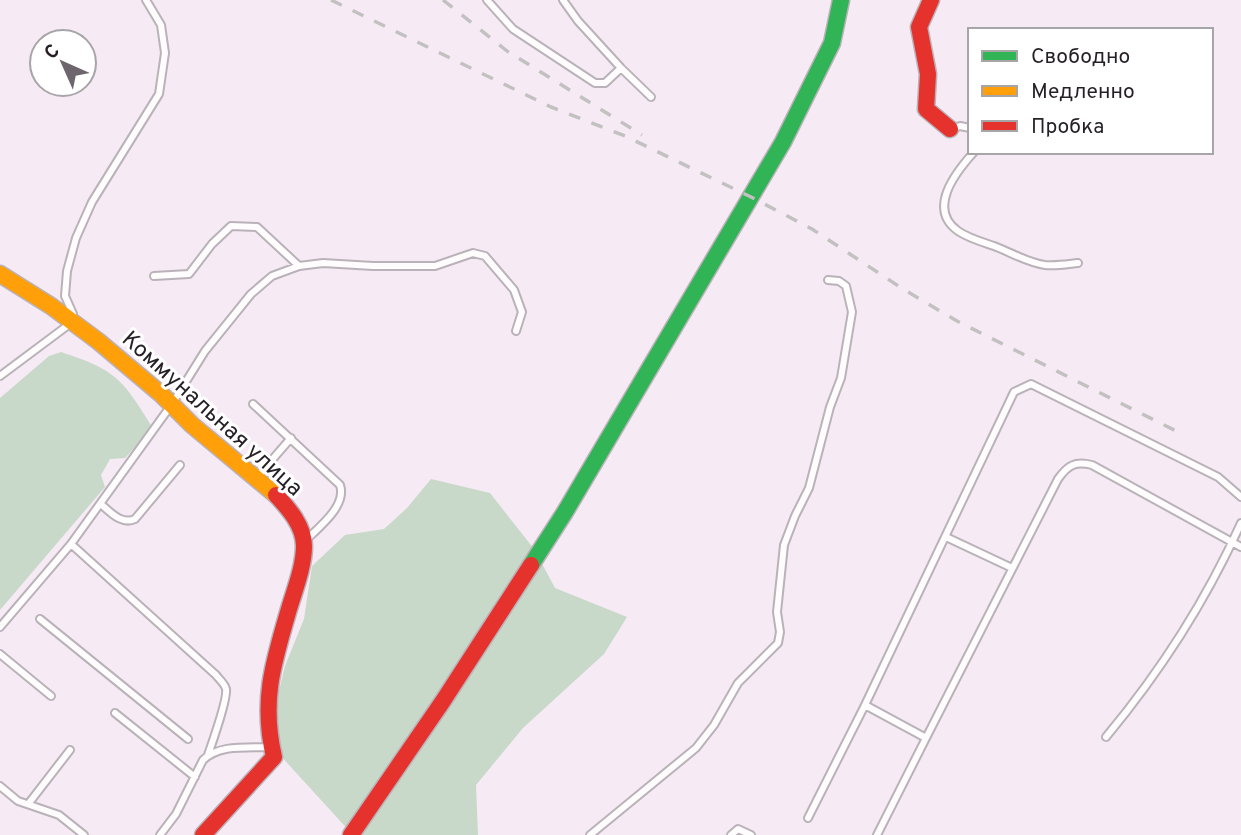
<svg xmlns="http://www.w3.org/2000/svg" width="1241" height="835" font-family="Overpass,sans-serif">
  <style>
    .forest { fill: #c8d8c9 }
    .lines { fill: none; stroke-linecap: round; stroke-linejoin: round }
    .lane-casing { stroke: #bab2b9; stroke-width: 10 }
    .fast-casing { stroke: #bab2b9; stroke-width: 19 }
    .slow-casing { stroke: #bab2b9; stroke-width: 19 }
    .jam-casing { stroke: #bab2b9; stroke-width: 19 }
    .lane { stroke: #fefcfd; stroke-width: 6 }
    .fast { stroke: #30b455; stroke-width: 16 }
    .slow { stroke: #ff9f0a; stroke-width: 16 }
    .jam { stroke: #e5322d; stroke-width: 16 }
    .rail { stroke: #c3c0c2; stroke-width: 3.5; stroke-dasharray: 12 12; stroke-linecap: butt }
    .labels { text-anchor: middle; stroke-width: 6; stroke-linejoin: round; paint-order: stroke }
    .street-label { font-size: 23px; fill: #261f25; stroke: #fff }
  </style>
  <rect width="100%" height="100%" fill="#f6ebf4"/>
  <path class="forest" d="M61 352C117 370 123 380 153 428L125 458 110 459 101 475 105 487 0 610V398L49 356Z
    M431 479 490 493 534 549 555 588 627 617 604 654 523 728 476 785 478 835H353L278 753 275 707 285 666 304 619 312 566 345 535 384 529 407 508Z"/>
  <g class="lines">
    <g class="lane-casing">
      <path id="lane" d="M487 0 513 29 595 83H605L621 68 578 21 563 0
        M621 68 651 97
        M951 129 960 126 970 128
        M974 152C955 173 927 209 958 231 968 238 982 242 994 246 1010 252 1028 263 1045 265 1056 266 1068 264 1078 263
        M154 276 189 274 212 244 231 226 257 227 299 266
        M73 314 65 296 67 271 76 238 92 202 159 94 165 53 161 25 146 0
        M0 376 71 323
        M253 404 340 485C347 506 319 527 305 541
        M258 476 291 438
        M102 505C111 513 122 525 135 519L180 465
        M946 537 1012 568
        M40 619 188 739
        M0 627 71 544
        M0 654 51 696
        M865 705 1014 392 1031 384 1218 477 1241 497
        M115 713 195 777
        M1106 737C1160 672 1206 601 1241 523
        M208 755C212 743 228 699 226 689 225 684 219 679 216 675L71 544 172 404 205 351 251 294 272 276 299 266 323 263 373 266H435L473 253 485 256 514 290 522 312 516 331
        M0 786 18 801 59 815 84 835
        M29 803 70 750
        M808 818 865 705 926 738 1058 479C1068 465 1075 461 1092 465L1241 547
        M160 835 176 814 203 760C220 744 247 748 268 747
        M590 835 696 748 714 725 738 683 778 643 780 632 777 612 784 545 795 516 809 488 830 407 841 378 852 312 846 286 839 281 828 280
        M731 835 738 829 751 835
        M877 835 926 738"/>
    </g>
    <g class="fast-casing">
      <path id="fast" d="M531 565 565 512 783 142 832 43 841 0"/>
    </g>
    <g class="slow-casing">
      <path id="slow" d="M0 274 51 306 98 341 162 395 192 425 276 495"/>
    </g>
    <g class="jam-casing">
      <path id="jam" d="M931 0 919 27 928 74 926 109 950 129
        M203 835 274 757C261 701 273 663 289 609 295 589 304 566 304 546 304 526 289 509 276 495
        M351 835 443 701 531 565"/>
    </g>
    <use href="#lane" class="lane"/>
    <use href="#fast" class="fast"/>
    <use href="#slow" class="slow"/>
    <use href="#jam" class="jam"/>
    <path class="rail" d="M331 0 551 107 625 136 751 197 812 229 903 289 957 321 1184 435
      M443 0 507 51 642 135"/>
  </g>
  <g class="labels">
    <g class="street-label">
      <text transform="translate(213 413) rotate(42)" y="8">Коммунальная улица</text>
    </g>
  </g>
  <rect x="968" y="28" width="245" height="126" fill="#ffffff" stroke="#a8a5a8" stroke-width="2"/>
  <rect x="982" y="51" width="35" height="10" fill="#30b455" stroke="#a8a5a8" stroke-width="2"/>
  <text x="1031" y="63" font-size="21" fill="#261f25">Свободно</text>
  <rect x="982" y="86" width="35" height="10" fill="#ff9f0a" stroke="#a8a5a8" stroke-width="2"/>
  <text x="1031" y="98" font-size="21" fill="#261f25">Медленно</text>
  <rect x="982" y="121" width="35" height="10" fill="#e5322d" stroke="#a8a5a8" stroke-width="2"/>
  <text x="1031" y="133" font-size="21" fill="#261f25">Пробка</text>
  <g transform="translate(63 63) rotate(315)"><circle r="33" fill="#ffffff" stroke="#a8a5a8" stroke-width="2"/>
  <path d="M0-5L12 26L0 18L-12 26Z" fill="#6f666d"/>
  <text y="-10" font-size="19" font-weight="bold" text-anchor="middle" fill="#261f25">С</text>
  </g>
</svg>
